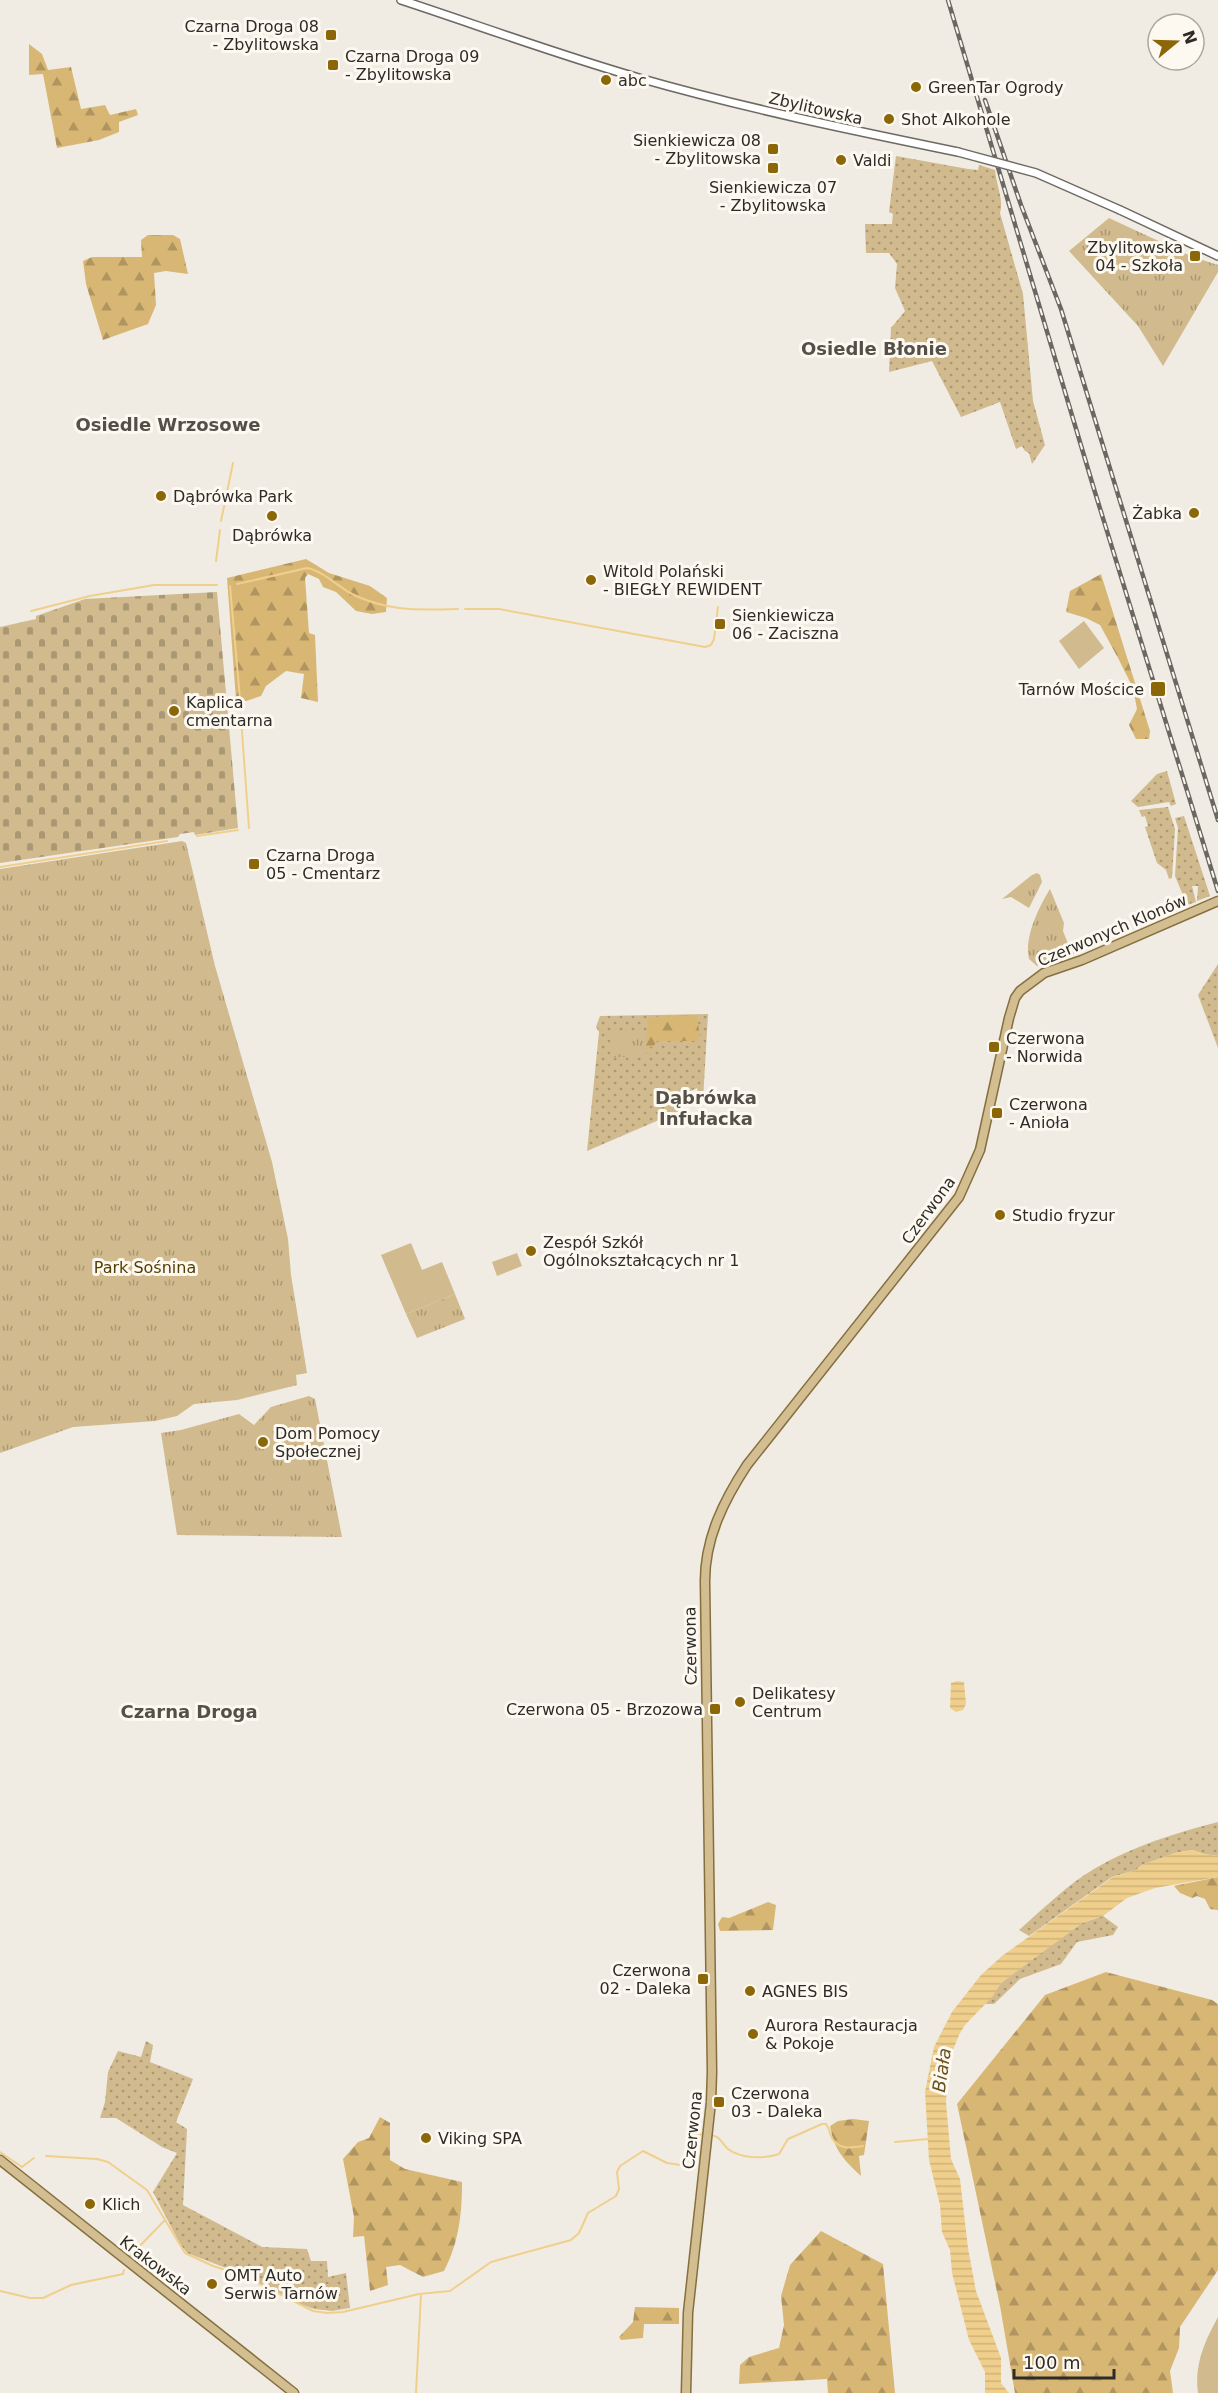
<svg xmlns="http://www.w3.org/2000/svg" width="1218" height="2393" font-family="'DejaVu Sans',sans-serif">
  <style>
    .grass { fill: url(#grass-dots) }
    .forest { fill: url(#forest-firs) }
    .cemetery { fill: url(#cemetery-stones) }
    .park { fill: url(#park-tufts) }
    .garden { fill: #d1ba8d }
    .water { fill: url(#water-rules) }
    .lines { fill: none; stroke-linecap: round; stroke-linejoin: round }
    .stream { stroke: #f0cf8c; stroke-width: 2 }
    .minor-casing { stroke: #6e6a63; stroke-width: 10 }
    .major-casing { stroke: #866f3e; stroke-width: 11 }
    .minor { stroke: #fff; stroke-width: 7 }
    .major { stroke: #d3be92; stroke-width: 8 }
    .rail-casing { stroke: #6b6864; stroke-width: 4.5 }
    .rail { stroke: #fdf9f0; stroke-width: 2; stroke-dasharray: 7; stroke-linecap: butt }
    .minor-bridge-casing { stroke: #6e6a63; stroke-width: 10; stroke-linecap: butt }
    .minor-bridge { stroke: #fff; stroke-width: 7 }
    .poi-dot { fill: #8b6707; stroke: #fdf9f0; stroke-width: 2 }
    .labels { text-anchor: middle; stroke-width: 6; stroke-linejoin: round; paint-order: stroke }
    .poi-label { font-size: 16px; fill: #2e2c29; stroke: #fdf9f0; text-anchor: start }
    .street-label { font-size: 16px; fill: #2e2c29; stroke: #fdf9f0 }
    .park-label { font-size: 16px; fill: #533d04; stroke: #fdf9f0 }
    .neighbourhood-label { font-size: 18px; font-weight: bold; fill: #545049; stroke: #fdf9f0 }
    .water-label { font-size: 18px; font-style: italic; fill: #69521f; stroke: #fdf9f0 }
  </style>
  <defs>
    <pattern id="grass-dots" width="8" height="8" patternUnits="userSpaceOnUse" patternTransform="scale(1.5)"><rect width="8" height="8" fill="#d1ba8d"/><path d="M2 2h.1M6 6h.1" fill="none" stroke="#aa9773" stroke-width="1.8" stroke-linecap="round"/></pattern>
    <pattern id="forest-firs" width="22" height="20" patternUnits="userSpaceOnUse" patternTransform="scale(1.5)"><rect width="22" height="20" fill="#d8b775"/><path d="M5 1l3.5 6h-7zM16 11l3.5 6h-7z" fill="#b09560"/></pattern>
    <pattern id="cemetery-stones" width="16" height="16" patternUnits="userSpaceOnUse" patternTransform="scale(1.5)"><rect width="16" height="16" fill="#d1ba8d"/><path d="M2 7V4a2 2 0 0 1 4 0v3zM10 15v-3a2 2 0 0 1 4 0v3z" fill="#aa9773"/></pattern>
    <pattern id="park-tufts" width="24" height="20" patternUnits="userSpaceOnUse" patternTransform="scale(1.5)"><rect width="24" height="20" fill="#d1ba8d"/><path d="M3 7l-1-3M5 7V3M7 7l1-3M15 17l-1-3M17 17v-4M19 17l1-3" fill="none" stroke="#aa9773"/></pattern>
    <pattern id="water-rules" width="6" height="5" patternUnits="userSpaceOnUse" patternTransform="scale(1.5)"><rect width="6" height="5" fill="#f0cf8c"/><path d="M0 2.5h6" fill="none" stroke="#ceb279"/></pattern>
  </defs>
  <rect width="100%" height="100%" fill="#f0ece3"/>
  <path class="grass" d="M896 156 968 169 978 170 979 165 995 170C996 184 1004 200 1000 213L1023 294 1033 401 1045 445 1032 464 1029 453 1025 451 1022 446 1016 449 1000 402 961 417 932 361 889 372 891 328 905 311 895 288 897 264 889 253H866L865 224H892L893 214 889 212Z
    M1167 771 1176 804 1171 806 1169 802 1138 807 1131 801 1157 774Z
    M1168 807 1175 829 1172 878 1169 879 1166 870 1157 863 1145 827 1148 826 1145 816 1142 817 1139 810Z
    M1184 816 1210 896 1197 901 1198 886H1192L1196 902 1187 905 1175 876 1178 828 1175 818Z
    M1218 964V1048L1198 995Z
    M708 1014 703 1100 700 1101 697 1088 677 1097 682 1110 587 1151 599 1032 596 1027 600 1016Z
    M1218 1822V1856L1204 1854 1192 1850 1175 1853 1142 1865 1136 1870 1112 1877 1029 1936 1019 1930C1043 1909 1067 1885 1094 1869 1133 1846 1175 1833 1218 1822Z
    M1103 1916 1118 1927 1113 1935 1077 1942 1061 1964 1020 1979 994 2004H985L1001 1983 1031 1960 1082 1923Z
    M146 2041 153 2045 150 2062 193 2079 176 2122 187 2129 183 2205 262 2247 307 2249 311 2261H327L328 2277 346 2273 350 2308 332 2311 314 2309 300 2304 239 2273 187 2253 180 2244 153 2192 177 2153 162 2147 116 2118H100L105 2102 108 2072 118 2051 141 2057Z"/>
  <path class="forest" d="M29 44 42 54 48 70 71 67 81 109 105 105 110 115 136 109 138 115 119 122V132L99 140 57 148 43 74 29 75Z
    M148 235H173L180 239 188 274 166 271 154 273 156 305 148 324 103 340 86 284 83 261 92 257H142L141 240Z
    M306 559 329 573 370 586 387 598 386 612 372 614 356 611 336 592 323 587 319 579 308 574 305 578 309 633 315 635 318 702 301 698 304 674 286 671 266 686 261 696 246 701 236 700 227 578Z
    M1101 574 1150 731 1149 739H1136L1129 725 1137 709 1133 688 1118 658 1100 625 1086 618 1066 612 1070 591Z
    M697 1015 700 1036 696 1041H657L653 1047H646L648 1017Z
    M1218 1877V1910L1210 1909 1205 1899 1197 1896 1192 1898 1180 1893 1174 1886Z
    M768 1902 776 1905 773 1930 720 1931 718 1924 722 1917 729 1918Z
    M1106 1972 1212 2000 1218 2004V2270L1180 2327 1179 2348 1170 2371 1173 2393H1015L1000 2306 957 2104 1045 1995Z
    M380 2117 390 2123V2160L405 2169 462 2182C462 2214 459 2242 444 2271L423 2277 400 2265 386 2267 388 2285 370 2291 364 2236 353 2237 354 2217 343 2159 358 2142 369 2138Z
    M853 2119 869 2121 864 2155 859 2156 861 2176C844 2160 834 2150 830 2126L838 2121Z
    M821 2231 883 2264 895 2393H828L827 2379 739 2384 740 2365 749 2357 779 2348 784 2325 781 2296 790 2265Z
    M635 2307 679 2308V2324H644L643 2338 621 2340 619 2337 633 2322Z"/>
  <path class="cemetery" d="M217 592 238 828 195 835 194 832 180 834 178 837 0 863V627L36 619V616L85 599Z"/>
  <path class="park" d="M1109 218 1193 257 1218 265V272L1163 366 1138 326 1069 251Z
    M182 841 186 843 215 966 272 1162 288 1239 291 1275 307 1373 296 1375 297 1385 237 1400 194 1404 177 1416 155 1421 73 1427 0 1453V869Z
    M1037 873 1040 875 1042 882 1029 908 1011 897 1002 899 1032 875Z
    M1050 889 1064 923 1063 931 1069 946 1075 945 1079 952 1037 966 1029 959C1024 937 1039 907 1050 889Z
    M610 1032H646V1057H610Z
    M455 1294 465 1319 417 1338 406 1314Z
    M309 1396 315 1399 342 1537 177 1535 161 1433 181 1430 239 1414 254 1425 271 1407Z"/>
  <path class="garden" d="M1084 621 1104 648 1079 669 1059 641Z
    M411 1243 422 1270 442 1262 455 1294 406 1314 381 1255Z
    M517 1253 522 1266 497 1276 492 1262Z
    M1218 2317V2393H1198C1194 2364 1205 2341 1218 2317Z"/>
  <path class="water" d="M957 1681 964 1682 966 1704 963 1710 956 1712 950 1708 951 1683Z
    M1193 1850 1204 1854 1218 1856V1877L1155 1888 1127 1898 1103 1916 1082 1923 1001 1983 993 1996 965 2025 959 2035 949 2060 946 2102 951 2159 960 2179 968 2248 976 2291 1001 2358V2383L1009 2393H985V2372L969 2340 952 2273 950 2250 942 2232 940 2205 929 2160 925 2092 934 2047 952 2012 981 1975 1002 1956 1113 1877 1136 1870 1142 1865 1175 1853Z"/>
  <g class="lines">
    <path class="stream" d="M221 521 233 463
      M216 561 220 530
      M237 584 307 568C323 571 337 586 352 594 389 612 418 610 458 609
      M230 586 240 699
      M465 609H499L705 647 711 645 714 639 718 607
      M31 611 90 596 154 585H217
      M241 718 249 828
      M197 836 238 830
      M0 867 167 841
      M710 2135C721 2136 721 2143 728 2149 741 2159 765 2159 779 2154L788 2139 822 2124H826C830 2129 829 2133 832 2138 838 2150 851 2148 863 2146
      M895 2142 928 2139
      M0 2152 22 2167 34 2158
      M46 2156 97 2159 108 2162 147 2190 185 2253 213 2266 244 2276 313 2311 327 2313 343 2312 419 2294 450 2291 491 2262 571 2240 579 2233 588 2213 616 2196 619 2189 617 2172 620 2166 643 2151 667 2163 681 2165 687 2159 694 2135 705 2134
      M131 2255 165 2220
      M0 2291 30 2298H43L71 2285 123 2274 124 2270
      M416 2393 421 2294"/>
    <g class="minor-casing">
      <path id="minor" d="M401 0C480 26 559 55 639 78 744 108 851 130 958 152
        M1120 210 1218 256"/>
    </g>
    <g class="major-casing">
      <path id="major" d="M0 2160 294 2393
        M686 2393 688 2313 711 2102 712 2072 705 1581C705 1538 724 1500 747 1465L959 1197 980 1150 1009 1018 1015 998 1020 991 1044 973 1082 960 1218 901"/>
    </g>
    <use href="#minor" class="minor"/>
    <use href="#major" class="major"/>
    <g class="rail-casing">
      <path id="rail" d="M948 0 1094 489 1218 891
        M985 100 1021 205 1061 309 1218 820"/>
    </g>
    <use href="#rail" class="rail"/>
    <g class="minor-bridge-casing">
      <path id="minor-bridge" d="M958 152 1036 173 1120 210"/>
    </g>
    <use href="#minor-bridge" class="minor-bridge"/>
  </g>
  <g class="poi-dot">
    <rect x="325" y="29" width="12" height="12" rx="3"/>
    <rect x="327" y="59" width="12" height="12" rx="3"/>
    <circle cx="606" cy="80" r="6"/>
    <circle cx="916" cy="87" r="6"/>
    <circle cx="889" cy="119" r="6"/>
    <rect x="767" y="143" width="12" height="12" rx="3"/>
    <circle cx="841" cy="160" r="6"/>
    <rect x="767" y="162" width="12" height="12" rx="3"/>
    <rect x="1189" y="250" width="12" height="12" rx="3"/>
    <circle cx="161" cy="496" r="6"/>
    <circle cx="1194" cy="513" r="6"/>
    <circle cx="272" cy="516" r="6"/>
    <circle cx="591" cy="580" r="6"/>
    <rect x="714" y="618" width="12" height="12" rx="3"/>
    <rect x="1150" y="681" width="16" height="16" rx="3"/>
    <circle cx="174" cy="711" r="6"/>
    <rect x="248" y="858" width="12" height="12" rx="3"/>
    <rect x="988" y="1041" width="12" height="12" rx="3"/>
    <rect x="991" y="1107" width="12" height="12" rx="3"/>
    <circle cx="1000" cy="1215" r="6"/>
    <circle cx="531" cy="1251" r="6"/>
    <circle cx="263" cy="1442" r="6"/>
    <circle cx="740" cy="1702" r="6"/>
    <rect x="709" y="1703" width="12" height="12" rx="3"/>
    <rect x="697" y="1973" width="12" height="12" rx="3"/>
    <circle cx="750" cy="1991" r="6"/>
    <circle cx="753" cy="2034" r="6"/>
    <rect x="713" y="2096" width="12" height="12" rx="3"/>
    <circle cx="426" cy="2138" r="6"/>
    <circle cx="90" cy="2204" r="6"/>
    <circle cx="212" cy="2284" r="6"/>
  </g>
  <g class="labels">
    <g class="poi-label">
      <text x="319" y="32" text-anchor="end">Czarna Droga 08<tspan x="319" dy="18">- Zbylitowska</tspan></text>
      <text x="345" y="62">Czarna Droga 09<tspan x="345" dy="18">- Zbylitowska</tspan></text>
      <text x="618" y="86">abc</text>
      <text x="928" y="93">GreenTar Ogrody</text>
      <text x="901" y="125">Shot Alkohole</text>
      <text x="761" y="146" text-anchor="end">Sienkiewicza 08<tspan x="761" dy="18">- Zbylitowska</tspan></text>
      <text x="853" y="166">Valdi</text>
      <text x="773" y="193" text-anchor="middle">Sienkiewicza 07<tspan x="773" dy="18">- Zbylitowska</tspan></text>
      <text x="1183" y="253" text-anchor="end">Zbylitowska<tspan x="1183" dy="18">04 - Szkoła</tspan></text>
      <text x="173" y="502">Dąbrówka Park</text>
      <text x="1182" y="519" text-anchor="end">Żabka</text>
      <text x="272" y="541" text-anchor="middle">Dąbrówka</text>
      <text x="603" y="577">Witold Polański<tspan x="603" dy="18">- BIEGŁY REWIDENT</tspan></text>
      <text x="732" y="621">Sienkiewicza<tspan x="732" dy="18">06 - Zaciszna</tspan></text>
      <text x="1144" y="695" text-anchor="end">Tarnów Mościce</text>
      <text x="186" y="708">Kaplica<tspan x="186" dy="18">cmentarna</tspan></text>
      <text x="266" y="861">Czarna Droga<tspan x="266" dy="18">05 - Cmentarz</tspan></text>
      <text x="1006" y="1044">Czerwona<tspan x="1006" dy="18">- Norwida</tspan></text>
      <text x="1009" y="1110">Czerwona<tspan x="1009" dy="18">- Anioła</tspan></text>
      <text x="1012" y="1221">Studio fryzur</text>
      <text x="543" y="1248">Zespół Szkół<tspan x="543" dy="18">Ogólnokształcących nr 1</tspan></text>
      <text x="275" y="1439">Dom Pomocy<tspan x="275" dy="18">Społecznej</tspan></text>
      <text x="752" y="1699">Delikatesy<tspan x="752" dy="18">Centrum</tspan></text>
      <text x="703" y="1715" text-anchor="end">Czerwona 05 - Brzozowa</text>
      <text x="691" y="1976" text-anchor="end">Czerwona<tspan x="691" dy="18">02 - Daleka</tspan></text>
      <text x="762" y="1997">AGNES BIS</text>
      <text x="765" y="2031">Aurora Restauracja<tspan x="765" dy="18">&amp; Pokoje</tspan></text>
      <text x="731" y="2099">Czerwona<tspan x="731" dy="18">03 - Daleka</tspan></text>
      <text x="438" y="2144">Viking SPA</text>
      <text x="102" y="2210">Klich</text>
      <text x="224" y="2281">OMT Auto<tspan x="224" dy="18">Serwis Tarnów</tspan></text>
    </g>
    <g class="street-label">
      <text transform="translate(816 108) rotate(13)" y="6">Zbylitowska</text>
      <text transform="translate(1112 930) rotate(-23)" y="6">Czerwonych Klonów</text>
      <text transform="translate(928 1210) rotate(-54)" y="6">Czerwona</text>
      <text transform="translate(690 1646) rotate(-91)" y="6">Czerwona</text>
      <text transform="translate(692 2130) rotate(-84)" y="6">Czerwona</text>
      <text transform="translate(156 2265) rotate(38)" y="6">Krakowska</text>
    </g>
    <g class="park-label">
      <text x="145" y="1273">Park Sośnina</text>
    </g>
    <g class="neighbourhood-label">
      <text x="874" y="355">Osiedle Błonie</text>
      <text x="168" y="431">Osiedle Wrzosowe</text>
      <text x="706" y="1104">Dąbrówka<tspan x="706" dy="21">Infułacka</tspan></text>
      <text x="189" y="1718">Czarna Droga</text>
    </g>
    <g class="water-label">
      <text transform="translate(942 2070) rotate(-82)" y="6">Biała</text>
    </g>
  </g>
  <g transform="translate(1176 42) rotate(71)"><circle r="28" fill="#fdf9f0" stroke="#aaa7a0" stroke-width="1.5"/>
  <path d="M0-4.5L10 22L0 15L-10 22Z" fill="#8b6707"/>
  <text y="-9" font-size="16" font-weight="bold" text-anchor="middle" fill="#2e2c29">N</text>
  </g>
  <path d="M1014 2369v9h100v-9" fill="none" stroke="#2e2c29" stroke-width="3"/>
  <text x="1023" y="2369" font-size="18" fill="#2e2c29" stroke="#fdf9f0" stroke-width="4.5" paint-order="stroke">100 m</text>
</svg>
